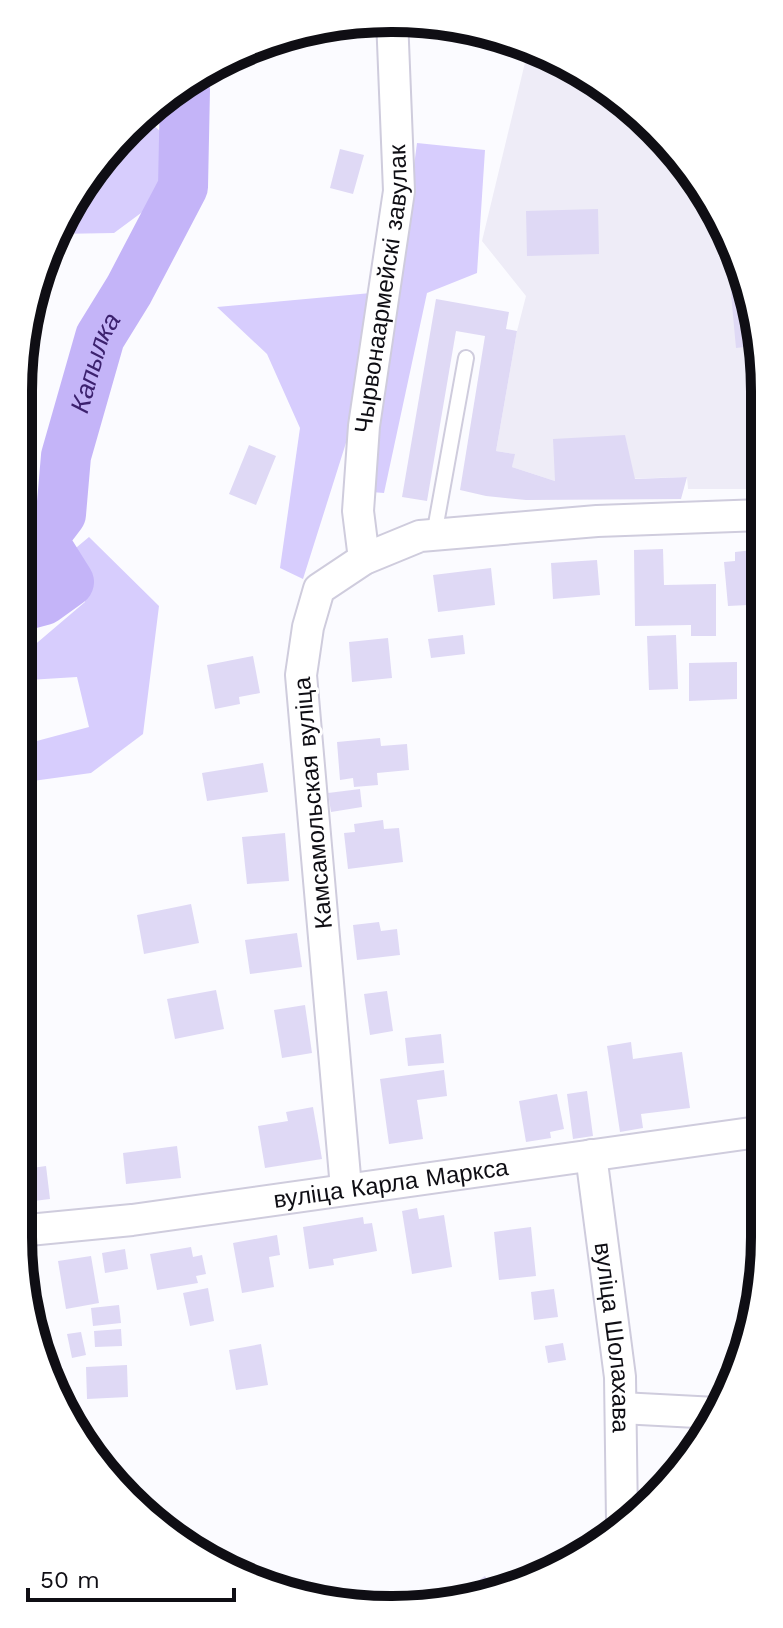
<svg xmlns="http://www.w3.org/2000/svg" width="783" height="1628" font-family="'Work Sans',sans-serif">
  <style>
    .built { fill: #eeecf7 }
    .green { fill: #d7cdfd }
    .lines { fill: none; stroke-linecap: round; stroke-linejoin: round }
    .river { stroke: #c4b4f8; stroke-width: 50 }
    .building { fill: #dfd9f5 }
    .lane-casing { stroke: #cfccdd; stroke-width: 18 }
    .street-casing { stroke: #cfccdd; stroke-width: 34 }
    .lane { stroke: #fff; stroke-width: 14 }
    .street { stroke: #fff; stroke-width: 30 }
    .labels { text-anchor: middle; stroke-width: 6; stroke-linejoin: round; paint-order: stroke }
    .street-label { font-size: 24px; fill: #0f0e14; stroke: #fff }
    .water-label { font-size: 26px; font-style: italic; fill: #3c216e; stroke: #fff }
    .rim { fill: none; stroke: #0f0e14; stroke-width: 10 }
  </style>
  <rect width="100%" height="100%" fill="#fbfbff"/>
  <path class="built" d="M529 46 619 95 688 164 736 248 762 342V489H688L687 477 555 481 512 467 514 454 496 451 517 331 526 296 482 241Z"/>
  <path class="green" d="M144 116 162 133 164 196 114 233 56 234 128 127Z
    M417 143 485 150 477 273 427 293 384 493 371 492Z
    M371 293 357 408 303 579 280 568 300 428 267 354 217 307Z
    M33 315 37 372 21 377Z
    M89 537 159 606 143 734 91 773 18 783V746L89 727 77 677 28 680 18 670V659L85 602 71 552Z"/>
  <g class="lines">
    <path class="river" id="s1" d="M18 607 44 600 69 582 42 539 61 514 66 456 100 337 129 290 183 187 185 89"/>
  </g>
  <path class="building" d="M364 24V37H333L332 30Z
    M431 26 464 32V37L431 36Z
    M340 149 364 155 353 194 330 188Z
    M598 209 599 254 527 256 526 211Z
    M725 228 736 248 762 345 736 348Z
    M436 299 509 312 506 329 517 331 496 451 515 454 512 467 555 481 553 439 625 435 635 479 687 477 681 499 526 500 486 496 460 490 485 336 456 331 427 501 402 497Z
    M756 418H762V465H760Z
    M249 445 276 456 256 505 229 494Z
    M663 549 664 585 716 584V636H691V625L635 626 634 550Z
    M762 549 763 596 748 597V605L728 606 724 562 735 561V552Z
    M597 560 600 595 553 599 551 563Z
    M491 568 495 605 438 612 433 575Z
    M756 607H763V643H757Z
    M463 635 465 654 431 658 428 639Z
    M676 635 678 689 649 690 647 636Z
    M388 638 392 678 352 682 349 642Z
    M253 656 260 693 239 697 240 704 215 709 207 665Z
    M737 662V699L689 701V663Z
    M380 738 381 746 407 744 409 770 377 773 378 785 354 787 353 778 340 780 337 742Z
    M263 763 268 792 207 801 202 773Z
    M360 789 362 807 331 812 328 793Z
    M383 820 384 829 399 828 403 862 348 869 344 833 355 832 354 824Z
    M285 833 289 881 247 884 242 837Z
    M191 904 199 943 144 954 137 915Z
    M379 922 381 931 397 929 400 955 357 960 353 925Z
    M297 933 302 967 250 974 245 940Z
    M216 990 224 1029 175 1039 167 999Z
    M387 991 393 1031 370 1035 364 994Z
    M305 1005 312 1053 282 1058 274 1010Z
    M441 1034 444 1063 408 1066 405 1038Z
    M631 1042 633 1059 682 1052 690 1108 641 1114 643 1128 620 1132 607 1046Z
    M444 1070 447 1096 417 1100 423 1139 389 1144 380 1079Z
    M587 1091 593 1136 573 1139 567 1094Z
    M557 1094 564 1129 550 1132 551 1138 526 1142 519 1101Z
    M313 1107 322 1159 265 1168 258 1126 288 1121 286 1112Z
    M177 1146 181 1178 126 1184 123 1153Z
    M46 1166 50 1199 18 1203V1170Z
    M417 1208 419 1219 444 1215 452 1267 412 1274 402 1211Z
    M363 1217 364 1224 372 1223 377 1251 333 1259 334 1265 309 1269 303 1227Z
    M531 1227 536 1276 499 1280 494 1232Z
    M277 1235 280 1255 269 1257 274 1287 242 1293 233 1243Z
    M191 1247 193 1257 202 1255 206 1274 196 1276 198 1283 157 1290 150 1254Z
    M125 1249 128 1269 105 1273 102 1253Z
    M91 1256 99 1303 66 1309 58 1261Z
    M208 1288 214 1321 190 1326 183 1293Z
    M554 1289 558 1317 534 1320 531 1292Z
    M119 1305 121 1323 93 1326 91 1308Z
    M121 1329 122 1346 95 1347 94 1331Z
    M81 1332 86 1355 72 1358 67 1334Z
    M563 1343 566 1360 548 1363 545 1346Z
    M261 1344 268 1385 236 1390 229 1350Z
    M127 1365 128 1397 87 1399 86 1367Z
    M485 1576 494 1590 461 1601 457 1595Z"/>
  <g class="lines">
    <g class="lane-casing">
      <path id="lane" d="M434 535 466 358"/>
    </g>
    <g class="street-casing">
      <g id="street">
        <path id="s2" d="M364 559 358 511 364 426 399 191 392 18"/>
        <path id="s3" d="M591 1155 620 1377 622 1521"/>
        <path d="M346 1188 301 675 308 627 319 589 364 559 420 536 597 521 762 515"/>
        <path id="s4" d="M18 1231 132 1220 765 1131"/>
        <path d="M621 1408 716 1413"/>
      </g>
    </g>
    <use href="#lane" class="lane"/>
    <use href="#street" class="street"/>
  </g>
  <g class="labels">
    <g class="street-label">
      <text dy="8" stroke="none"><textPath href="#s2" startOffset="272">Чырвонаармейскі завулак</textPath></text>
      <text transform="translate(313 803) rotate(-95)" y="8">Камсамольская вуліца</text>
      <text dy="8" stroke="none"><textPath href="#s4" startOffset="376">вуліца Карла Маркса</textPath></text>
      <text dy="8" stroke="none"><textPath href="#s3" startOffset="184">вуліца Шолахава</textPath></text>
    </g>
    <g class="water-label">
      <text dy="9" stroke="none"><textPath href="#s1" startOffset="296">Капылка</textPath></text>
    </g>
  </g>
  <path d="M0 0H783V1628H0ZM391 32H392A359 359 0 0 1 751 391V1237A359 359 0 0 1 392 1596H391A359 359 0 0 1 32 1237V391A359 359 0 0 1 391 32Z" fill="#fff" fill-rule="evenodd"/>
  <path class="rim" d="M391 32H392A359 359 0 0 1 751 391V1237A359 359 0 0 1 392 1596H391A359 359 0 0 1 32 1237V391A359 359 0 0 1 391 32Z"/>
  <path d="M28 1588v12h206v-12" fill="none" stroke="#0f0e14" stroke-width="4"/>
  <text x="40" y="1588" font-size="24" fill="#0f0e14" stroke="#ffffff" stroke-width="6" paint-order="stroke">50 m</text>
</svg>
